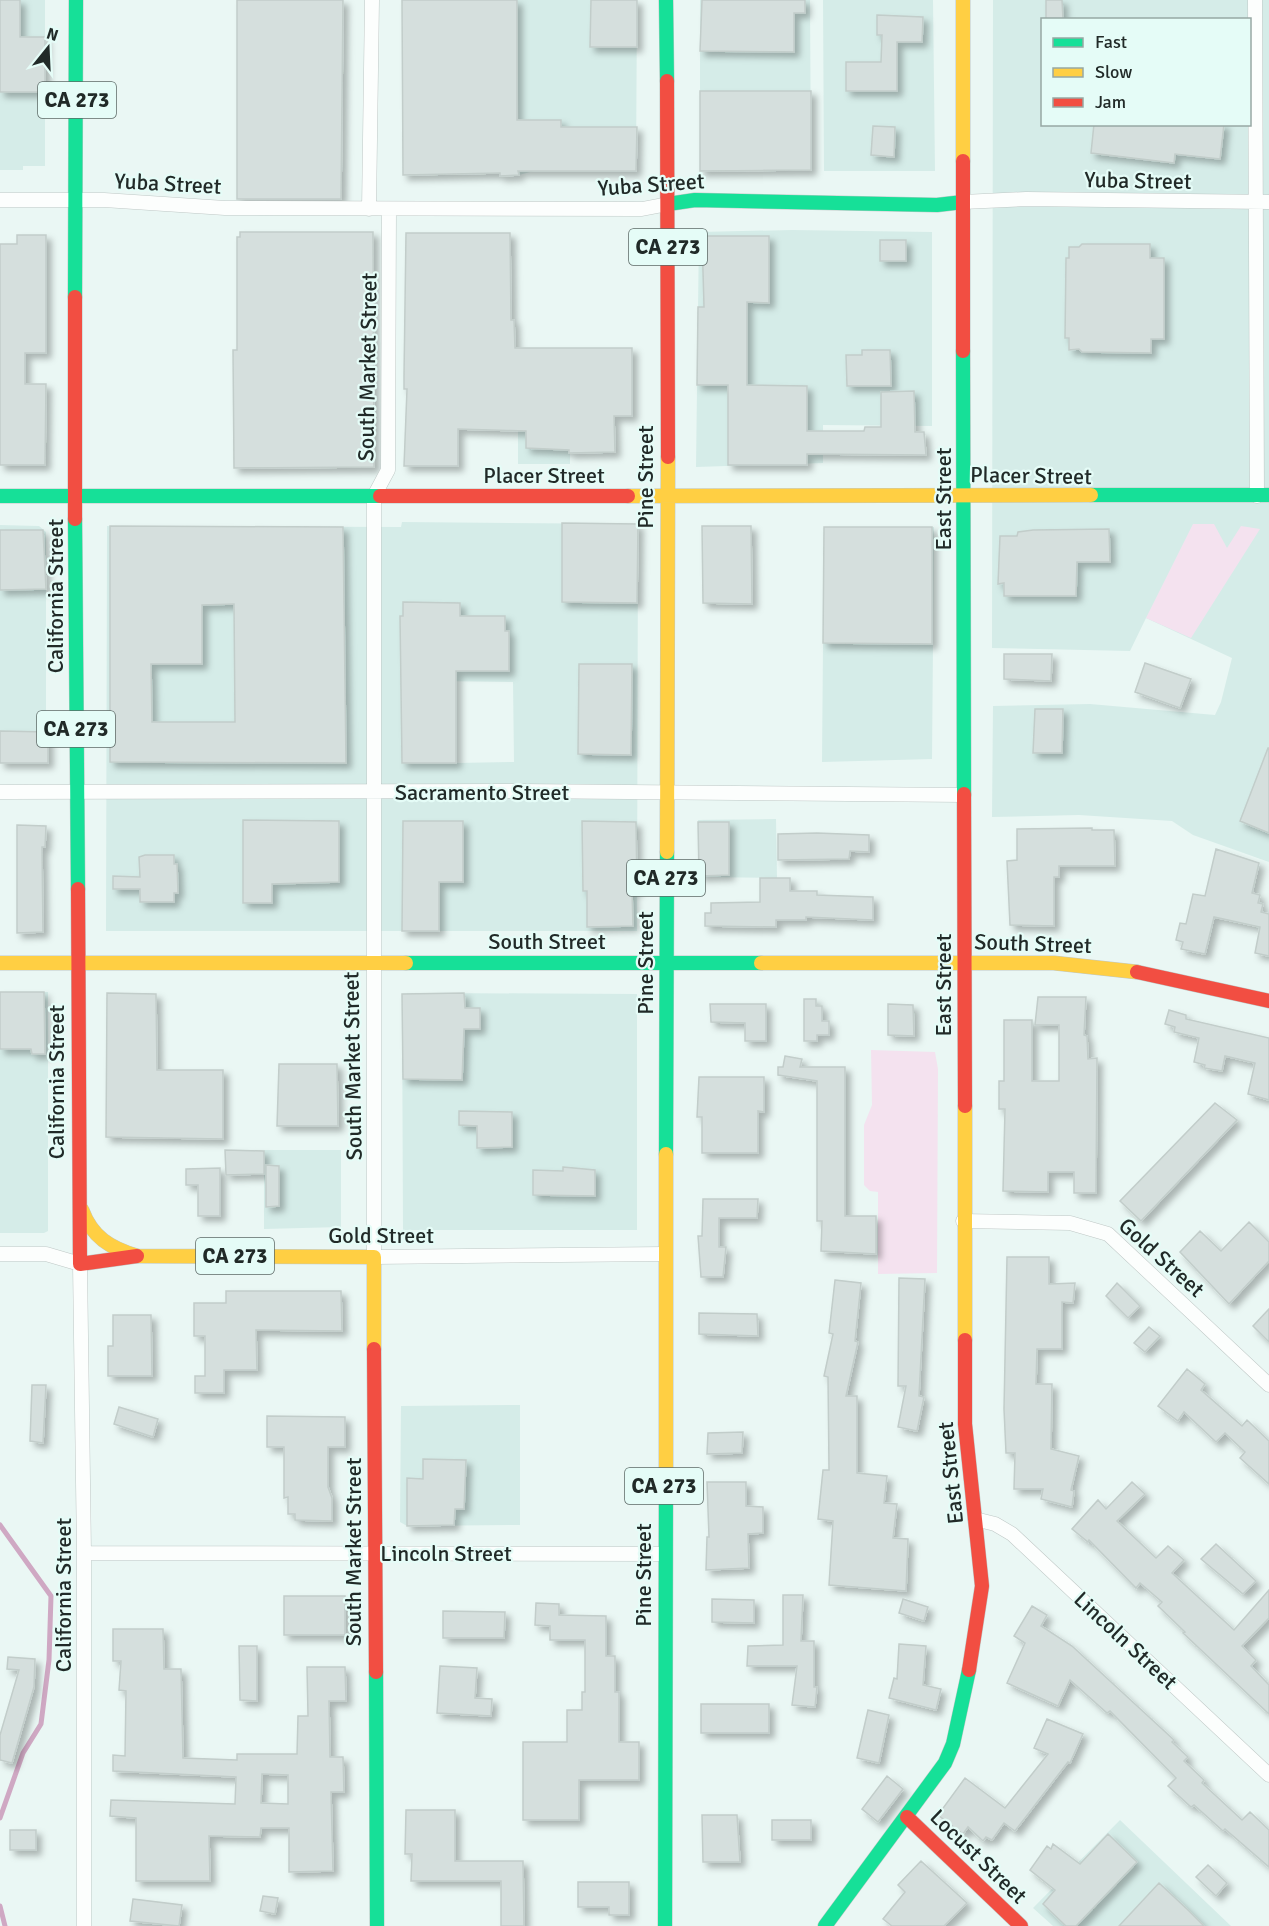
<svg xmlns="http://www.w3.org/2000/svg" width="1269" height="1926" font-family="Signika,sans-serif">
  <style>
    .built { fill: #d5ece8; fill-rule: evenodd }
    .green { fill: #f4e2ef }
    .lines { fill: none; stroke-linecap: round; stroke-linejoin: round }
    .stream { stroke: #cfa8c3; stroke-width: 5 }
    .building { fill: #d5dfdd; stroke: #c2cdca; stroke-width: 1.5; fill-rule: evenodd; filter: url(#shadow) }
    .street-casing { stroke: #bfc8c6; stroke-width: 15 }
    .fast-casing { stroke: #bfc8c6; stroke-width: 15 }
    .slow-casing { stroke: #bfc8c6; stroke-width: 15 }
    .jam-casing { stroke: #bfc8c6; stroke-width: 15 }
    .street { stroke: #fcfefd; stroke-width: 14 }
    .fast { stroke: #16e098; stroke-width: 14 }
    .slow { stroke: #ffcf43; stroke-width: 14 }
    .jam { stroke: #f24e42; stroke-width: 14 }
    .labels { text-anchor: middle; stroke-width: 4.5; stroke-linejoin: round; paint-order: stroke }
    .shield { fill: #e5fcf7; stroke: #5c6966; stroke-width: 1.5 }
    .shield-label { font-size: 21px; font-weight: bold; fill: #212a28 }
    .street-label { font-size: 22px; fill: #212a28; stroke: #e5fcf7 }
  </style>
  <defs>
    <filter id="shadow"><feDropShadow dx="5" dy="5" stdDeviation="3" flood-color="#0004"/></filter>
  </defs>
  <rect width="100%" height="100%" fill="#eaf7f4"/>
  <path class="built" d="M0 0H45V166H23V170H0Z
    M517 0H637L636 171H534L519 175Z
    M700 0H810L811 170 700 171Z
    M823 0H933L935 171H824Z
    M993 0H1269V862L1193 835 1172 821 1079 815 992 817 993 706 1090 704 1215 715 1221 702 1232 658 1146 618 1130 651 992 648ZM1042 20H1250V124H1042Z
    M792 230 932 232V426L823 425V463L696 467 699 232Z
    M570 416V464H518V430Z
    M402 522 638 524 637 931H106L107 526 401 527ZM437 681 513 682 514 762 456 763Z
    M0 525 39 526 46 532V731L48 732V763H0Z
    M824 527H934L932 759 822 762Z
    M776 819 777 878 699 877 698 820Z
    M0 992H48V1231L44 1233H0Z
    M433 993 637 994V1230H403L402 994Z
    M264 1150H341V1227L264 1229Z
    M520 1405V1525L407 1526 400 1522 401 1406Z
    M1120 1820 1231 1926H1053L1033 1908Z"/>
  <path class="green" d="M1193 524H1214L1227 548 1241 526 1260 529 1191 638 1146 618Z
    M871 1050 935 1052 938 1069 937 1273 878 1274V1192L870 1191 864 1185V1125L872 1105Z"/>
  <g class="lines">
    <path class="stream" d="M0 1525 51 1596 49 1660 41 1724 23 1753 0 1818
      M0 1906 5 1926"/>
  </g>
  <path class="building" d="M0 0H20V37H45V92H0Z
    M237 0H343L341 199H237Z
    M402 0H517V120H561V127H637L636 171H518L519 175 500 176V173L403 175Z
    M591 0H637V47H590Z
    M702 0H805V13H794V52L700 51Z
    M1046 0H1062L1063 20H1046Z
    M877 15 923 17 922 42H897V91H846V62H881L882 35H877Z
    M700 91H811V170L700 171Z
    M1094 124H1224L1220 159 1175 154 1174 163 1091 153Z
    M873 126 895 127 894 157 871 155Z
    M240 232H373L374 467 234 468 233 350H237V237H240Z
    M406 233H510L511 320H514L515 348H632V416H614L615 452 569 453V450L526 448V431L458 429V466H404L407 389H404V376Z
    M17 235H46V353H25V384H46L45 465H0V244H17Z
    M702 236H769V303L747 302V385L807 386V431H864L865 427H881V392L914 391 915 432H924L926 455 807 454V465H728V385H697L698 307H704Z
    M880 240H906V261H880Z
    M1082 244H1150V258H1164V339H1151V353L1082 352 1079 349 1069 350V338H1065L1066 258H1069V247H1079Z
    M862 350H890L891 386H847L846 355H862Z
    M562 523 638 524 637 603 562 602Z
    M110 526 343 527 346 763 110 762ZM234 604 235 722H152L151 664H202V605Z
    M702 526H751L752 604 703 603Z
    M824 527H932V644L823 643Z
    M1109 529 1110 562H1077L1076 596H1004V583L998 584 1000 536H1017L1018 532 1033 530Z
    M0 530H43L46 589 0 590Z
    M403 602 460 603V616H505V631H509V671H456V763H402L400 616H403Z
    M1004 654H1052L1051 681 1004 679Z
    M1145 663 1191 679 1180 708 1135 692Z
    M579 664H632L631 755 578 754Z
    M1035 709H1063L1062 753H1033Z
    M0 731 48 732V763H0Z
    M1268 748H1269V833L1240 821Z
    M243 820 339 821V882L272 884V903H243Z
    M403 821H463V882H439V931H402Z
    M582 821 636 822 637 891H632L633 926 587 927V891H583Z
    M698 822H729V875L699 876Z
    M17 825 46 826 45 847H42L43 932 17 933Z
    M1092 828V830H1114L1115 866H1059V877H1054V926L1010 925 1007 861 1017 860V829Z
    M817 833 869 835V852L850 851 849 859 778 860V834Z
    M1216 849 1259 863 1252 893 1260 895 1258 903 1263 904 1261 912 1269 914V956L1255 953 1260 927 1214 917 1205 954 1181 949 1183 942 1176 940 1180 923 1186 924 1193 894 1205 896Z
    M145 855H174V864H177L178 893H174V902H140V889H113V876L140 877 139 857Z
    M760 878H790V891H817V895L873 897V920L806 917V920H776V927L705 926V913H711V903L760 902Z
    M0 992H44L45 1054H32L31 1049H0Z
    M107 993 156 994 157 1070H223V1139L106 1137Z
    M464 993 465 1008H480V1029H464L462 1080 403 1079 402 994Z
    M1038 997H1086L1084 1035 1087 1036 1088 1059 1097 1058 1096 1193H1074V1172H1048V1192L1003 1191 1005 1109H999V1081H1004V1020H1032V1081H1059V1025H1035Z
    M804 999H816V1006H822V1021H829V1035H817V1041H804Z
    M710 1004H766V1041H745V1023L711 1022Z
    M888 1004 913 1005 914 1036 888 1035Z
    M1169 1010 1186 1015V1019L1269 1038V1100L1248 1094 1255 1063 1225 1056 1222 1071 1204 1068 1205 1065 1194 1062 1199 1038 1174 1032 1175 1027 1165 1024Z
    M785 1056 802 1059 800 1067H845V1216H876V1254L821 1251 822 1221H817V1081L778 1075V1067H783Z
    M279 1064H337L338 1126H277Z
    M699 1077H764V1112L758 1111V1153H702V1117H697Z
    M1215 1103 1237 1120 1141 1221 1120 1201Z
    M459 1111 512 1112V1147L477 1148V1126L459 1125Z
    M225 1150 264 1151V1174L226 1175Z
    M266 1165 279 1166V1206L266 1207Z
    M563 1167 595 1170V1196L533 1195V1170L563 1171Z
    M220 1168V1216H198V1185H186V1169Z
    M703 1199H758L757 1218H719V1247H726L723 1277H701L698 1236H702Z
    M1249 1222 1269 1242V1261L1229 1304 1180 1252 1200 1231 1221 1251Z
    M1007 1257H1049V1284L1075 1283 1073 1303 1062 1302V1349H1037L1036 1384H1052L1051 1449 1079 1456 1071 1490 1074 1491 1072 1507 1041 1499 1043 1489H1014L1015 1453H1006L1004 1409Z
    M899 1278 925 1279 919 1396 924 1397 917 1431 898 1427 906 1386H898Z
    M835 1280 861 1283 855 1341 858 1342 846 1396H857V1473L887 1476 884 1503 897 1504 893 1538 908 1539 906 1591 829 1585 833 1521 818 1519 823 1470H829L828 1377 824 1376 833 1334 829 1333Z
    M1117 1283 1140 1306 1128 1318 1106 1296Z
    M226 1291H341L342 1331 256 1330 257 1370H224V1393H195V1376H205V1336H194V1303H226Z
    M1269 1309V1342L1253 1326Z
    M699 1313 757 1314 758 1336 699 1334Z
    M113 1315H151L152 1376H108V1346H113Z
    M1149 1327 1160 1336 1145 1352 1134 1343Z
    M1187 1369 1205 1384 1201 1390 1242 1426 1247 1420 1269 1441V1484L1240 1458 1245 1452 1225 1433 1216 1442 1184 1412 1178 1421 1158 1406Z
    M32 1385H46L43 1443 30 1441Z
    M119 1407 158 1419 153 1437 114 1424Z
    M267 1416 345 1417V1447H328V1487L332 1498V1521L295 1520V1514H288V1497L284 1498V1447H267Z
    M743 1432 742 1453 707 1454 708 1433Z
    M423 1459 466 1460 464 1509H455L454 1525 407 1526V1478L423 1479Z
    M707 1482H746V1506L763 1507V1533L748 1534 749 1568 706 1570 707 1537H709Z
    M1132 1482 1145 1494 1117 1521 1156 1558 1168 1546 1184 1560 1172 1573 1234 1630 1269 1590V1618L1242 1646 1256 1660 1251 1666 1269 1685V1714L1183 1633 1185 1632 1158 1606 1162 1602 1140 1583 1136 1588 1089 1540 1088 1542 1072 1529 1098 1500 1106 1509Z
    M1216 1544 1256 1581 1243 1594 1201 1559Z
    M783 1595H803L801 1641H814V1687H817L815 1707 792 1705 797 1666H747L748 1646 783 1645Z
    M284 1596H345V1635H284Z
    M712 1599 754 1600V1623L712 1622Z
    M903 1599 928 1607 924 1621 899 1613Z
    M536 1603 559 1604V1615L606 1616V1656H615V1692H619V1742H639V1780H579V1820H523V1742H567V1710H582V1692H585V1640H550V1626L535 1625Z
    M1032 1606 1047 1615 1041 1626 1072 1646 1174 1740 1172 1742 1188 1757 1184 1761 1204 1780 1202 1783 1242 1820 1250 1812 1269 1830V1867L1225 1829 1223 1831 1194 1805 1191 1807 1168 1786 1176 1778 1110 1711 1107 1713 1070 1680 1058 1706 1007 1683 1025 1643 1014 1636Z
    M443 1611 505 1612 504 1638H443Z
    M113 1629H163L164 1669H181L183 1758 237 1760V1754H297L298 1716H308L307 1667H345L346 1701H329L330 1757H343L344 1792H331L333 1871 289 1872V1828H261L260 1837 209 1836 210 1881H136V1818L110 1816 111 1800 235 1804 236 1777 113 1771V1755L125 1756 126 1691 119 1690 121 1661H113ZM262 1774 288 1775V1804L261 1803Z
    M899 1644 926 1646 923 1685 941 1689 936 1710 889 1698 894 1678 897 1679Z
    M239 1646H257V1701L240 1700Z
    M8 1657 35 1659 34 1687 12 1763 0 1760V1735L19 1670 7 1669Z
    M440 1666 477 1668 475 1698 492 1699 491 1716 437 1713Z
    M701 1704H769V1733H701Z
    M868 1710 889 1715 879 1763 857 1758Z
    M1047 1719 1083 1734 1070 1763 1068 1762 1015 1831 1004 1823 992 1840 986 1837 983 1841 968 1827 963 1834 938 1815 965 1778 1005 1808 1048 1754 1034 1748Z
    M887 1776 903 1789 878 1822 862 1809Z
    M406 1810H455V1861H523L524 1926H501V1881H411L412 1854H405Z
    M702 1815H737L740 1862H703Z
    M772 1820H811V1840H772Z
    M10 1830H36V1850H10Z
    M1108 1834 1137 1862 1076 1926H1066L1043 1904 1055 1890 1030 1870 1047 1846 1051 1849 1053 1844 1080 1864Z
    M921 1861 967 1903 944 1926H892L883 1919 905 1892 898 1885Z
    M1208 1865 1227 1883 1216 1896 1196 1877Z
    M578 1882H629V1915H609V1907H578Z
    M1159 1883 1188 1910 1204 1926H1119Z
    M263 1896 278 1898 275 1914 260 1911Z
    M133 1899 182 1905 179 1926 130 1921Z"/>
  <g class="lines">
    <g class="street-casing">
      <path id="street" d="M1255 0 1257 496
        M0 200H104L225 208 642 209 668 204
        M963 202 1026 199 1269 202
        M369 209 372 0
        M389 209 388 470 374 496V1257L665 1254
        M0 792 519 791 964 795
        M963 1221 1070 1223 1108 1234 1269 1385
        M0 1254H46L80 1264 84 1553V1926
        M975 1519 995 1524 1012 1534 1269 1775
        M84 1553 664 1554"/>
    </g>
    <g class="fast-casing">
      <path id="fast" d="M666 0 667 81
        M668 204 695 200 937 205 963 202
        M75 297 76 0
        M963 351 964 794
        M1091 495H1269
        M0 496H380
        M75 519 78 889
        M406 963H761
        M666 1154 667 852
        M376 1672 377 1926
        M665 1926 666 1477
        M825 1926 945 1763 953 1744 969 1670"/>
    </g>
    <g class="slow-casing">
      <path id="slow" d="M963 0V161
        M628 496 1091 495
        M667 852 668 457
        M0 963H406
        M761 963H1054L1137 972
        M965 1106V1340
        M82 1210C92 1237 110 1248 137 1256L374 1257V1349
        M666 1477V1154"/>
    </g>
    <g class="jam-casing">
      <path id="jam" d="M667 81 668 457
        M963 161V351
        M380 496H628
        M75 519V297
        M964 794 965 1106
        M78 889 80 1264 137 1256
        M1137 972 1269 1001
        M965 1340V1424L982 1586 969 1670
        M374 1349 376 1672
        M907 1817 1021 1926"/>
    </g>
    <use href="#street" class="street"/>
    <use href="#fast" class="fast"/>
    <use href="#slow" class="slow"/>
    <use href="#jam" class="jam"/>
  </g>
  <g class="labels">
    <g class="shield">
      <rect x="38" y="82" width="78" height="36" rx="4.5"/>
      <rect x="629" y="229" width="78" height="36" rx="4.5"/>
      <rect x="37" y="711" width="78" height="36" rx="4.5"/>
      <rect x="627" y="860" width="78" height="36" rx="4.5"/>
      <rect x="196" y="1238" width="78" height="36" rx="4.5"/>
      <rect x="625" y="1468" width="78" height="36" rx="4.5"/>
    </g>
    <g class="shield-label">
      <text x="77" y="107">CA 273</text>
      <text x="668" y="254">CA 273</text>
      <text x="76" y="736">CA 273</text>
      <text x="666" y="885">CA 273</text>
      <text x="235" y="1263">CA 273</text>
      <text x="664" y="1493">CA 273</text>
    </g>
    <g class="street-label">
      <text transform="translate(1138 180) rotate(1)" y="8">Yuba Street</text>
      <text transform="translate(168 183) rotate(3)" y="8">Yuba Street</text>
      <text transform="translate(651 184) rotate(-4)" y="8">Yuba Street</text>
      <text transform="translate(367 367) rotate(-89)" y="8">South Market Street</text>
      <text x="544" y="483">Placer Street</text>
      <text transform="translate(1031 475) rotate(1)" y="8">Placer Street</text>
      <text transform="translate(645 477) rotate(-90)" y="8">Pine Street</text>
      <text transform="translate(943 499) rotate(-90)" y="8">East Street</text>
      <text transform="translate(55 596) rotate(-90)" y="8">California Street</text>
      <text x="482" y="800">Sacramento Street</text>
      <text x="547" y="949">South Street</text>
      <text transform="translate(1033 943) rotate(2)" y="8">South Street</text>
      <text transform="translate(645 963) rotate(-90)" y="8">Pine Street</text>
      <text transform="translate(943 985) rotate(-90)" y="8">East Street</text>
      <text transform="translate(352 1066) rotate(-91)" y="8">South Market Street</text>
      <text transform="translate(56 1082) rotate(-90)" y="8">California Street</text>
      <text x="381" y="1243">Gold Street</text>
      <text transform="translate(1162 1257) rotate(42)" y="8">Gold Street</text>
      <text transform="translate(950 1473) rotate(-96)" y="8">East Street</text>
      <text transform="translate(353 1552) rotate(-90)" y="8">South Market Street</text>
      <text x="446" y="1561">Lincoln Street</text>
      <text transform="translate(643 1575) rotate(-90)" y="8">Pine Street</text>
      <text transform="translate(63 1595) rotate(-90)" y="8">California Street</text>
      <text transform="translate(1126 1640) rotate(43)" y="8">Lincoln Street</text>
      <text transform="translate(979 1856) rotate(44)" y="8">Locust Street</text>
    </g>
  </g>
  <rect x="1041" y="18" width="210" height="108" fill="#e5fcf7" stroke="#97a8a4" stroke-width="1.5"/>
  <rect x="1053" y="38" width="30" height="9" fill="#16e098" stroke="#97a8a4" stroke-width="1.5"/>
  <text x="1095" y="48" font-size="18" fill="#212a28">Fast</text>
  <rect x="1053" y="68" width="30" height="9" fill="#ffcf43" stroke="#97a8a4" stroke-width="1.5"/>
  <text x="1095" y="78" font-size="18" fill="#212a28">Slow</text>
  <rect x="1053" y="98" width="30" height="9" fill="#f24e42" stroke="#97a8a4" stroke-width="1.5"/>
  <text x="1095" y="108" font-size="18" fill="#212a28">Jam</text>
  <g transform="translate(48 48) rotate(18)" stroke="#e5fcf7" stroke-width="4.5" paint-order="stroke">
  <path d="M0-4.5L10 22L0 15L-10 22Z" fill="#212a28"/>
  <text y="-9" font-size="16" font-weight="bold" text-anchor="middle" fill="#212a28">N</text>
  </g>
</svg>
